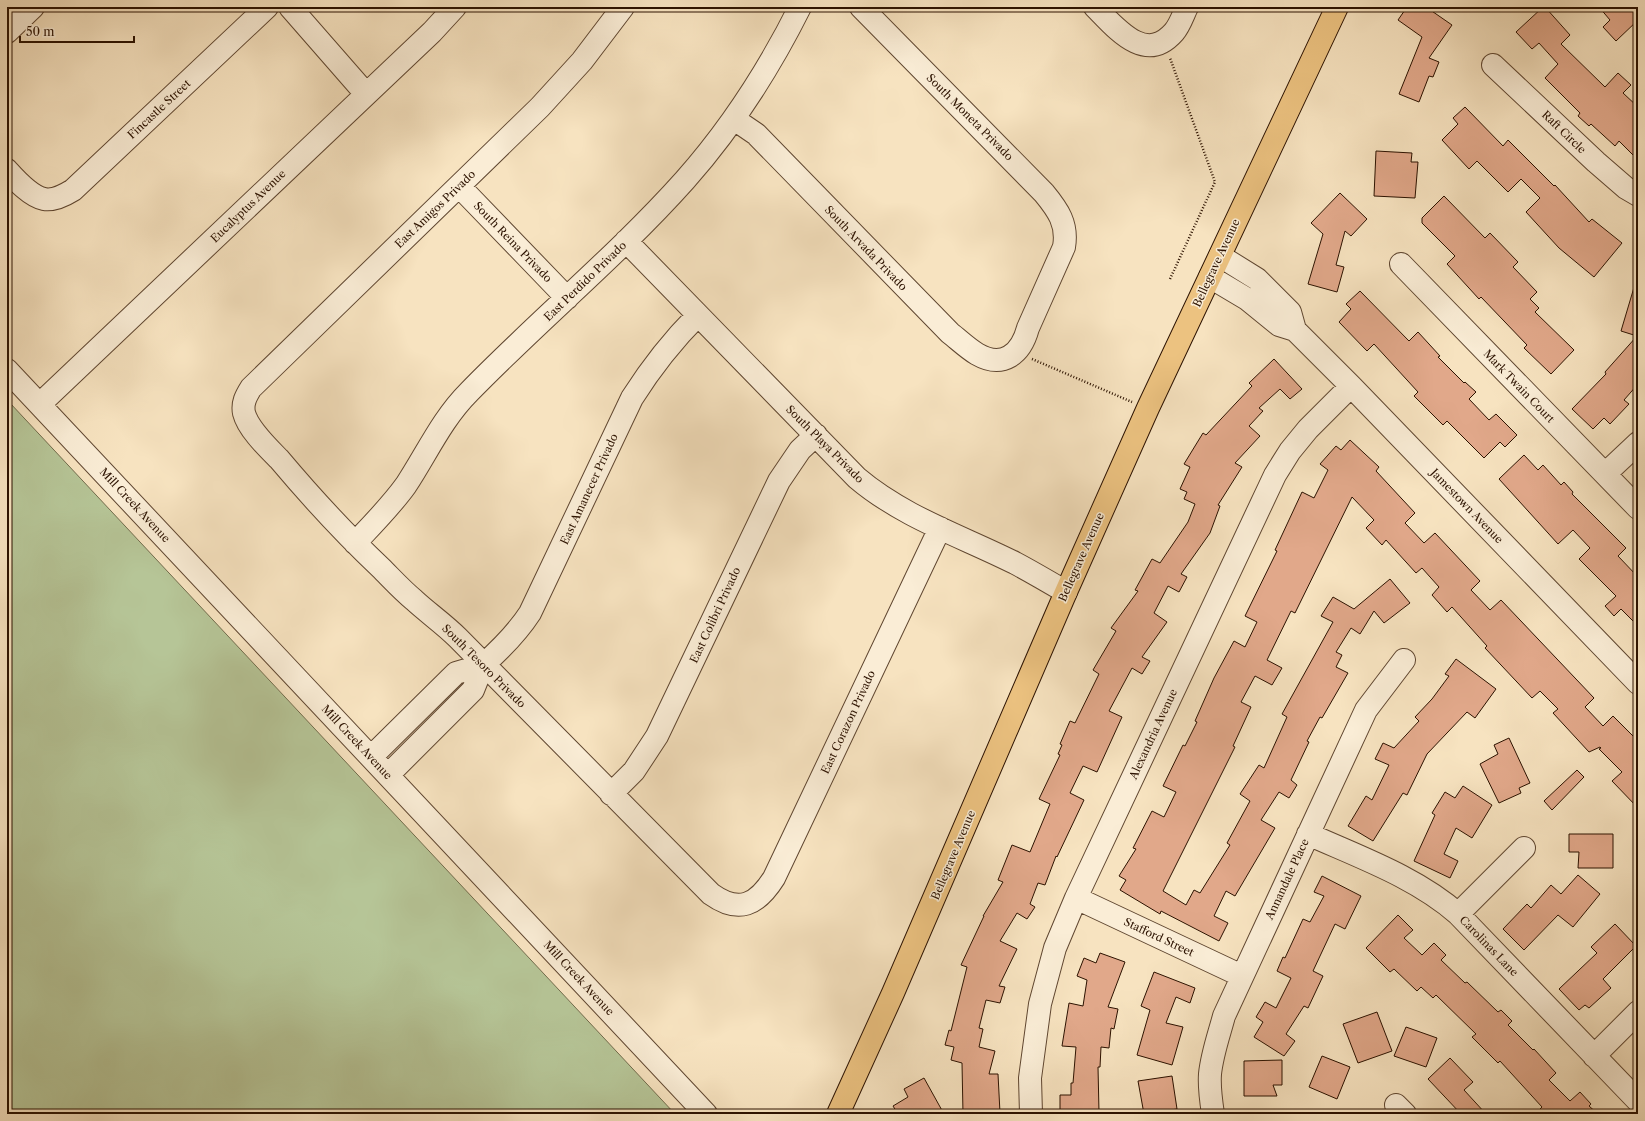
<svg xmlns="http://www.w3.org/2000/svg" width="1645" height="1121" font-family="'Libre Caslon Text',serif">
  <style>
    .green { fill: #b6c597; stroke: #716c4c }
    .building { fill: #e1a88a; stroke: #2c1200 }
    .lines { fill: none; stroke-linecap: round; stroke-linejoin: round }
    .minor-casing { stroke: #5f4630; stroke-width: 24 }
    .major-casing { stroke: #2c1200; stroke-width: 24 }
    .path { stroke: #2c1200; stroke-width: 2.5; stroke-dasharray: 1 2; stroke-linecap: butt }
    .minor { stroke: #faedd6; stroke-width: 22 }
    .major { stroke: #ecc280; stroke-width: 22 }
    .labels { text-anchor: middle; stroke-width: 3; stroke-linejoin: round; paint-order: stroke }
    .street-label { font-size: 11px; fill: #2c1200; stroke: #faedd6 }
  </style>
  <rect width="100%" height="100%" fill="#f7e3c0"/>
  <filter id="stains"><feTurbulence type="fractalNoise" baseFrequency=".005" numOctaves="4"/><feColorMatrix values="0 0 0 0 .2 0 0 0 0 .09 0 0 0 0 .02 0 0 0 .5 -.17"/></filter>
  <radialGradient id="worn" r=".72"><stop offset=".6" stop-color="#630" stop-opacity="0"/><stop offset="1" stop-color="#630" stop-opacity=".3"/></radialGradient>
  <path class="green" d="M10 403 675 1114H7V406Z"/>
  <path class="building" d="M1407 7H1426L1452 25 1429 58 1439 62 1433 77 1429 76 1419 102 1399 94 1422 37 1398 20Z
    M1543 7H1545L1570 35 1561 44 1605 87 1618 73 1631 85 1623 93 1638 107V160L1619 141 1615 146 1591 124 1589 126 1578 116 1580 113 1545 78 1558 64 1539 43 1532 49 1516 32Z
    M1599 7H1638V20L1616 41 1603 27 1610 20Z
    M1465 107 1503 146 1508 140 1554 186 1555 185 1589 222 1592 219 1622 243 1594 277 1559 248 1526 212 1540 198 1521 179 1508 192 1477 161 1469 169 1442 140 1458 124 1453 118Z
    M1376 151 1412 153 1411 162H1418L1415 198 1374 196Z
    M1340 193 1367 219 1351 236 1345 231 1336 265 1344 267 1337 292 1308 284 1323 234 1311 223Z
    M1444 196 1485 238 1490 233 1518 262 1513 267 1537 292 1530 299 1539 308 1535 312 1574 350 1551 374 1524 348 1527 345 1481 297 1479 299 1447 264 1455 256 1422 223V218Z
    M1635 284H1638V384L1624 400 1629 404 1610 424 1604 418 1593 429 1572 409 1606 374 1605 372 1637 336 1621 331Z
    M1360 291 1409 341 1418 332 1440 356 1438 357 1464 383 1465 382 1476 392 1469 399 1489 420 1496 414 1517 435 1505 447 1500 442 1484 458 1447 421 1443 425 1414 396 1418 392 1374 344 1367 351 1339 322 1351 309 1346 304Z
    M1274 359 1302 389 1290 399 1280 389 1259 408 1263 411 1249 426 1260 436 1235 463 1242 467 1218 505 1220 506 1210 533 1181 574 1187 577 1179 592 1168 586 1154 613 1167 622 1142 657 1150 661 1142 674 1132 668 1109 711 1122 717 1097 772 1083 766 1070 793 1084 800 1057 857 1056 856 1045 885 1038 883 1030 904 1035 907 1027 919 1017 913 1000 941 1017 949 999 986 1005 987 1000 1003 986 1000 979 1028 983 1029 979 1047 995 1051 989 1074H998L1000 1113 963 1114 962 1063 951 1060 954 1047 945 1045 949 1030 951 1031 967 967 961 965 984 916H983L1003 882 998 880 1012 845 1030 852 1050 804 1039 799 1060 755 1058 754 1062 745 1060 744 1070 721 1075 723 1099 674 1093 670 1116 631 1111 628 1138 591 1135 590 1152 559 1160 563 1188 522 1195 504 1184 499 1187 492 1180 489 1190 467 1184 464 1203 433 1206 435 1252 386 1249 383Z
    M1350 440 1379 467 1376 471 1415 513 1405 523 1424 543 1435 533 1480 581 1471 590 1490 610 1501 600 1594 698 1585 707 1603 726 1613 716 1638 741V808L1612 781 1622 772 1599 749 1601 748 1600 747 1589 752 1553 713 1558 709 1540 691 1532 698 1485 648 1487 646 1452 607 1447 612 1432 595 1439 587 1422 568 1416 573 1386 540 1382 545 1366 528 1374 520 1352 497 1295 613 1291 611 1267 660 1282 668 1272 685 1255 676 1241 702 1251 707 1233 746 1235 747 1163 891 1186 905 1194 890 1200 893 1230 845 1227 843 1250 801 1240 794 1259 765 1264 768 1287 717 1282 714 1333 622 1321 616 1333 597 1354 609 1390 579 1410 603 1384 623 1374 611 1360 634 1351 628 1336 652 1342 655 1336 667 1348 673 1322 718 1320 717 1307 741 1309 742 1291 780 1297 785 1289 798 1279 792 1261 820 1275 828 1235 896 1226 891 1214 916 1228 923 1219 941 1161 911 1160 914 1120 890 1126 880 1119 876 1136 849 1133 848 1152 811 1164 817 1176 792 1163 786 1183 745 1185 746 1197 722 1195 721 1214 678 1234 641 1245 647 1257 622 1245 616 1277 551 1275 550 1302 492 1314 498 1328 470 1320 464 1336 446 1341 450Z
    M1524 455 1538 470 1543 465 1561 485 1564 482 1573 492 1572 494 1626 548 1618 556 1638 577V626L1621 609 1614 616 1605 606 1616 596 1579 559 1590 548 1573 530 1558 544 1499 479Z
    M1456 659 1496 689 1475 718 1467 712 1427 754 1407 795 1403 793 1373 841 1348 826 1366 796 1372 800 1389 765 1375 759 1383 743 1394 748 1419 721 1415 717 1432 699 1449 676 1445 674Z
    M1509 738 1530 783 1519 788 1521 793 1499 803 1480 764 1498 754 1494 745Z
    M1577 770 1584 777 1552 810 1544 801Z
    M1463 786 1492 805 1472 838 1456 828 1444 854 1458 861 1450 878 1414 861 1435 815 1432 813 1445 792 1455 798Z
    M1569 834H1613V868H1578L1579 852H1569Z
    M1578 875 1600 894 1573 927 1558 915 1524 950 1503 929 1527 904 1531 908 1551 885 1561 894Z
    M1322 876 1361 896 1345 929 1335 924 1313 971 1323 976 1308 1008 1304 1006 1286 1034 1295 1041 1284 1056 1254 1037 1263 1022 1256 1017 1265 1002 1276 1008 1291 978 1277 971 1283 957 1285 958 1303 919 1310 922 1324 896 1314 892Z
    M1398 915 1413 930 1404 938 1422 955 1434 943 1446 955 1441 960 1465 983 1467 982 1498 1012 1501 1010 1512 1021 1508 1025 1533 1050 1534 1049 1556 1073 1549 1080 1570 1101 1580 1092 1591 1104 1589 1106 1598 1114H1535L1542 1107 1500 1061 1498 1063 1472 1037 1476 1034 1436 995 1433 998 1421 987 1417 991 1394 969 1390 972 1366 948Z
    M1615 924 1636 946 1603 979 1611 988 1589 1008 1585 1005 1579 1010 1559 989 1597 953 1591 947Z
    M1100 953 1125 962 1108 1007 1118 1009 1114 1029 1111 1028 1109 1048 1101 1047 1100 1067H1098L1099 1112 1060 1113V1095H1071V1083H1073L1076 1047 1062 1046 1069 1003 1083 1006 1087 980 1077 976 1084 958 1096 963Z
    M1154 972 1195 988 1190 1003 1176 997 1166 1023 1183 1027 1172 1065 1137 1055 1150 1010 1141 1006Z
    M1377 1012 1392 1051 1358 1063 1343 1024Z
    M1406 1027 1437 1038 1426 1067 1394 1056Z
    M1322 1056 1350 1067 1337 1099 1309 1087Z
    M1450 1058 1473 1082 1464 1090 1486 1114H1461L1428 1079Z
    M1282 1060V1085H1273L1277 1096H1244V1061Z
    M1172 1076 1177 1109 1144 1114 1138 1081Z
    M924 1078 944 1114H898L893 1106 908 1097 904 1089Z"/>
  <g class="lines">
    <g class="minor-casing">
      <path id="minor" d="M290 7 366 94
        M623 7 582 61 540 107 251 388C246 396 242 403 244 413 248 429 268 448 279 459 311 497 345 534 381 568 392 579 402 590 414 600 428 613 444 624 458 638L711 894C739 914 757 905 774 878L940 528
        M1095 7C1116 28 1145 65 1174 32 1180 25 1183 15 1187 7
        M7 32 33 7
        M1493 65 1596 162 1626 188 1638 195
        M734 119 756 134 950 333C959 340 967 348 977 354 1003 369 1021 354 1028 328L1064 247C1068 224 1058 210 1044 193L861 7
        M7 170C16 180 30 196 44 199 54 201 65 195 73 190L267 7
        M459 186 567 298
        M626 241 857 478C903 517 961 536 1015 563 1032 572 1049 582 1066 592
        M1220 256 1257 279 1290 312 1295 330
        M1401 264 1638 508
        M1210 277 1247 299 1279 325 1295 330 1351 386 1638 683
        M7 370 706 1114
        M40 404 432 32 455 7
        M1605 474 1638 443
        M355 543C373 524 391 506 406 485 427 453 442 419 469 392 540 319 618 255 685 180 731 128 769 69 800 7
        M483 665C501 649 517 633 530 613L632 398C651 368 673 340 698 315
        M371 757 456 673 483 665 473 690 388 775
        M611 794 634 771 657 736 779 481 800 450 816 435
        M1308 834C1359 857 1416 877 1458 914L1638 1101
        M1076 898 1242 976
        M1458 914 1524 848
        M1594 1056 1638 1012
        M1396 1105 1405 1114
        M1031 1114 1030 1078 1040 1004 1055 948 1076 898 1275 475 1290 451 1308 429 1351 386
        M1213 1114C1211 1101 1209 1087 1210 1074 1212 1054 1219 1035 1224 1016L1366 710 1404 660"/>
    </g>
    <g class="major-casing">
      <path id="major" d="M838 1114 893 993 1066 592 1148 408 1337 7"/>
    </g>
    <path class="path" d="M1170 279 1215 182 1170 58
      M1032 359 1132 402"/>
    <use href="#minor" class="minor"/>
    <use href="#major" class="major"/>
  </g>
  <g class="labels">
    <g class="street-label">
      <text transform="translate(159 109) rotate(-43)" y="4">Fincastle Street</text>
      <text transform="translate(970 117) rotate(45)" y="4">South Moneta Privado</text>
      <text transform="translate(1564 132) rotate(44)" y="4">Raft Circle</text>
      <text transform="translate(248 206) rotate(-44)" y="4">Eucalyptus Avenue</text>
      <text transform="translate(435 209) rotate(-44)" y="4">East Amigos Privado</text>
      <text transform="translate(513 242) rotate(46)" y="4">South Reina Privado</text>
      <text transform="translate(866 248) rotate(46)" y="4">South Arvada Privado</text>
      <text transform="translate(1216 263) rotate(-65)" y="4">Bellegrave Avenue</text>
      <text transform="translate(585 281) rotate(-44)" y="4">East Perdido Privado</text>
      <text transform="translate(1519 386) rotate(46)" y="4">Mark Twain Court</text>
      <text transform="translate(825 444) rotate(45)" y="4">South Playa Privado</text>
      <text transform="translate(589 489) rotate(-65)" y="4">East Amanecer Privado</text>
      <text transform="translate(135 505) rotate(47)" y="4">Mill Creek Avenue</text>
      <text transform="translate(1467 506) rotate(46)" y="4">Jamestown Avenue</text>
      <text transform="translate(1081 557) rotate(-66)" y="4">Bellegrave Avenue</text>
      <text transform="translate(715 615) rotate(-65)" y="4">East Colibri Privado</text>
      <text transform="translate(484 666) rotate(45)" y="4">South Tesoro Privado</text>
      <text transform="translate(848 722) rotate(-65)" y="4">East Corazon Privado</text>
      <text transform="translate(1153 734) rotate(-65)" y="4">Alexandria Avenue</text>
      <text transform="translate(357 742) rotate(47)" y="4">Mill Creek Avenue</text>
      <text transform="translate(953 855) rotate(-67)" y="4">Bellegrave Avenue</text>
      <text transform="translate(1287 879) rotate(-65)" y="4">Annandale Place</text>
      <text transform="translate(1159 937) rotate(25)" y="4">Stafford Street</text>
      <text transform="translate(1489 946) rotate(46)" y="4">Carolinas Lane</text>
      <text transform="translate(579 978) rotate(47)" y="4">Mill Creek Avenue</text>
    </g>
  </g>
  <rect width="1645" height="1121" fill="none" stroke="#f7e3c0" stroke-width="24"/>
  <rect x="8" y="8" width="1629" height="1105" fill="none" stroke="#2c1200" stroke-width="2"/>
  <rect x="12" y="12" width="1621" height="1097" fill="none" stroke="#2c1200"/>
  <path d="M20 36v6h114v-6" fill="none" stroke="#2c1200" stroke-width="2"/>
  <text x="26" y="36" font-size="12" fill="#2c1200" stroke="#faedd6" stroke-width="3" paint-order="stroke">50 m</text>
  <rect width="100%" height="100%" filter="url(#stains)"/>
  <rect width="100%" height="100%" fill="url(#worn)"/>
</svg>
